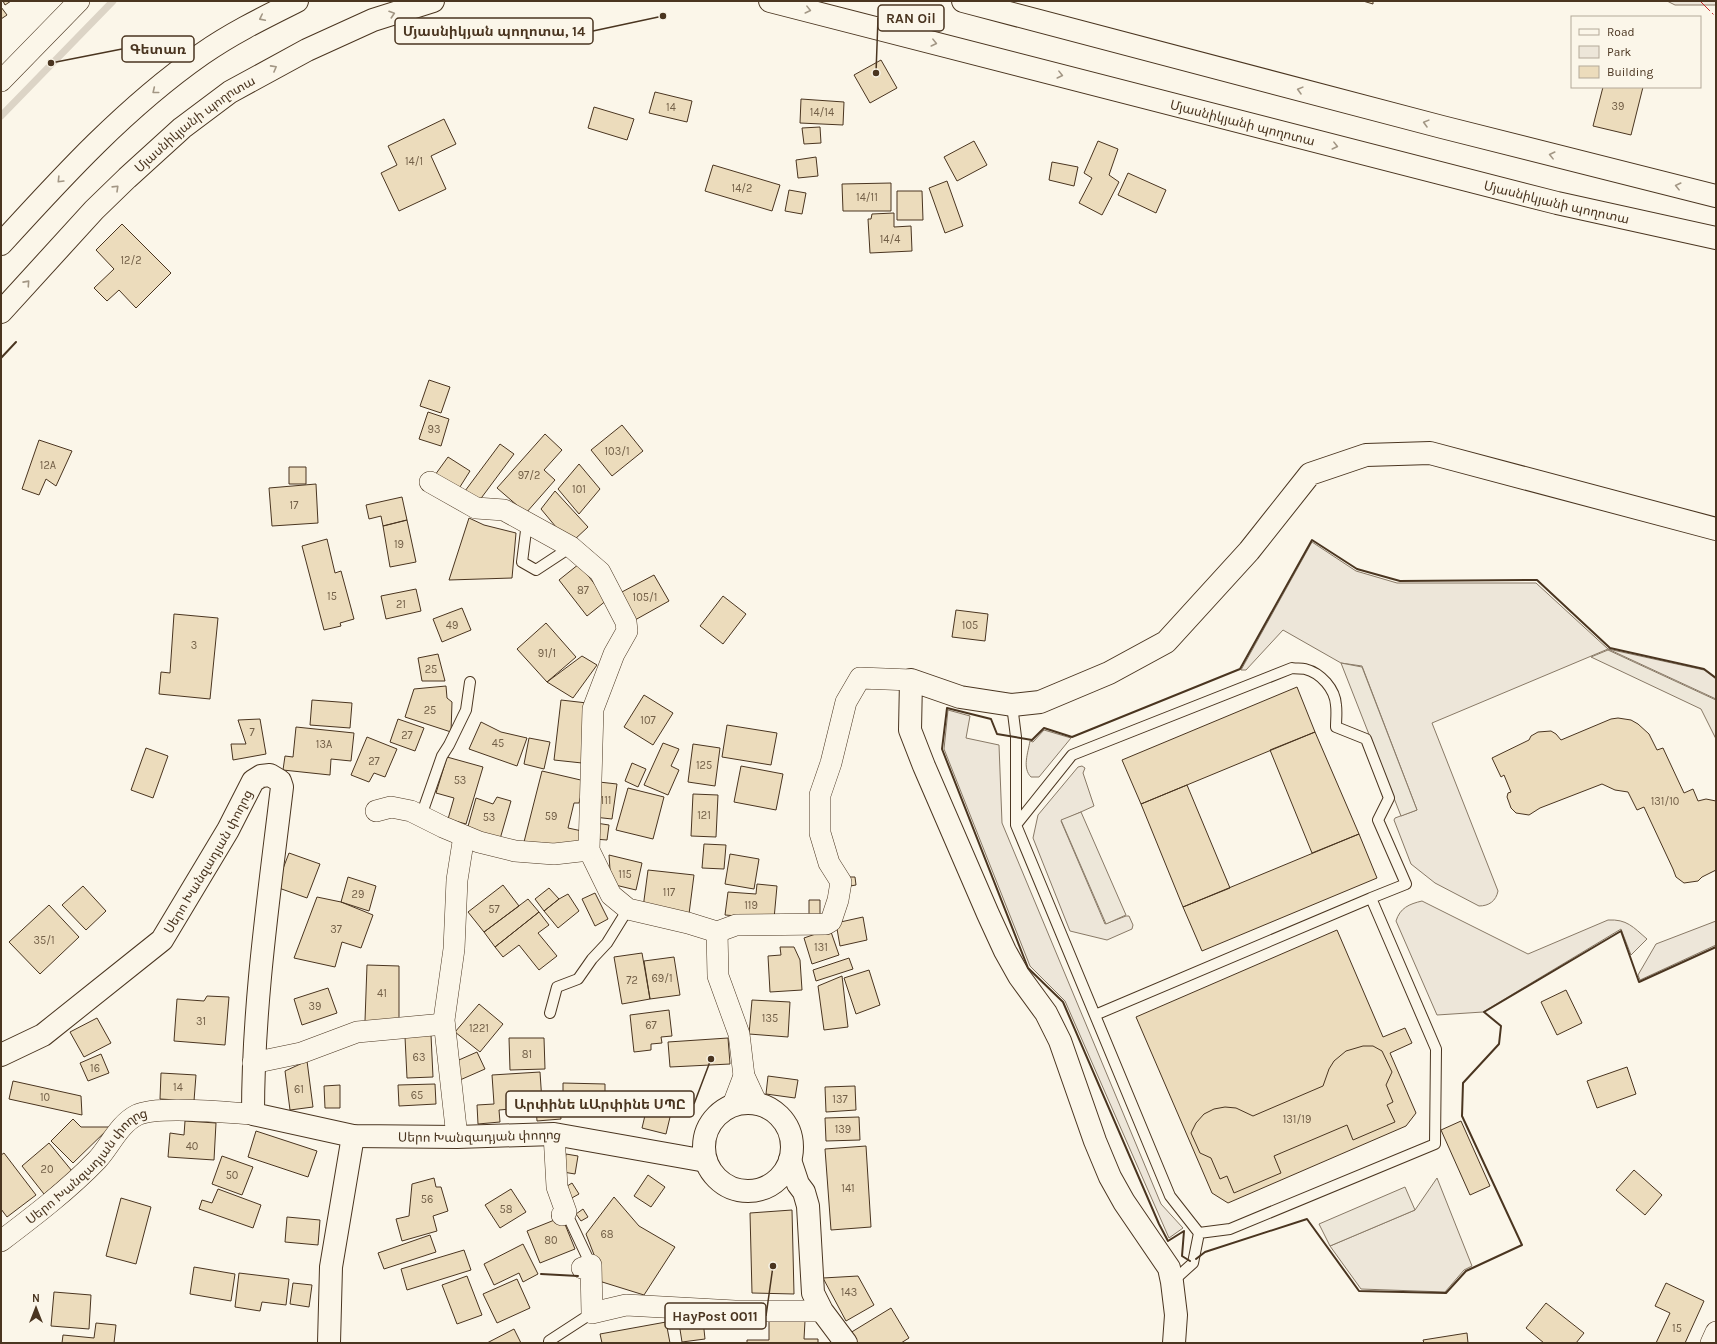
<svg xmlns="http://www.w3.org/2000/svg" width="1717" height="1344" font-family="Karla,'Noto Sans Armenian',sans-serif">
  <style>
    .green { fill: #ede6d9; stroke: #887966 }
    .parking { fill: #ede7d9; stroke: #887966 }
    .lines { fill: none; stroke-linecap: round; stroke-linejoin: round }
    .stream { stroke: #dcd4c6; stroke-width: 7 }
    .building { fill: #ecdcbc; stroke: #4a3520 }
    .lane-casing { stroke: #4a3520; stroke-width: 12 }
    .street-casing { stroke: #4a3520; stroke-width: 22 }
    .secondary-casing { stroke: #4a3520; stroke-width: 24 }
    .highway-casing { stroke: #4a3520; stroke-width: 24 }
    .lane { stroke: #fbf6e9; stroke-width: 10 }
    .street { stroke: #fbf6e9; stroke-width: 21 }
    .secondary { stroke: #fbf6e9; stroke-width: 22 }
    .highway { stroke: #fbf6e9; stroke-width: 22 }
    .wall { stroke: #4a3520; stroke-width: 2 }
    .power { stroke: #c62828; stroke-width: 1; stroke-dasharray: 14 3 2 3; stroke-linecap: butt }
    .oneway { stroke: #a29684 }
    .labels { text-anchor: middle; stroke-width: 3; stroke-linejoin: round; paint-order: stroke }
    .number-label { font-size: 11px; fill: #725f47 }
    .street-label { font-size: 13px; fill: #4a3520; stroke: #fbf6e9 }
    .leader { fill: none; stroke: #4a3520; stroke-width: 1.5 }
    .callout-dot { fill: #4a3520; stroke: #fbf6e9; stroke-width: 1.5 }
    .callout { fill: #fbf6e9; stroke: #4a3520; stroke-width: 1.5 }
    .callout-label { font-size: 14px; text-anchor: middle; font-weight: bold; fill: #4a3520 }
  </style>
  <rect width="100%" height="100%" fill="#fbf6e9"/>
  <path class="green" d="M1667 1H1716V5H1675Z
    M1312 542 1356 571 1397 583H1536L1608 649 1704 670 1716 679V699L1608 649 1432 723 1498 891C1496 901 1489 906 1479 906L1435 883 1411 864 1394 820 1395 818 1417 810 1362 666 1341 663 1283 630 1246 670H1241Z
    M948 710 970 716 966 738 999 745 1002 823 1161 1204 1183 1228 1169 1238 1065 1001 1030 966 944 749Z
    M1044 730 1071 738 1039 777H1031C1022 768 1028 753 1030 741L1033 742Z
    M1082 766 1085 768 1083 773 1094 806 1061 821 1105 924 1126 916H1129L1133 925 1132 929 1107 940 1070 931 1033 838 1038 815 1078 767Z
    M1422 901 1528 954 1608 920C1627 919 1633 927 1647 939L1631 955 1621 929 1483 1012 1437 1015 1396 921C1400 908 1409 904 1422 901Z
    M1716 921V945L1640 980 1638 975 1656 944Z
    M1437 1178 1472 1266 1464 1270 1445 1292 1361 1289 1330 1246 1415 1210Z"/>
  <path class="parking" d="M1608 650 1716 700V739L1701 709 1591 657Z
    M1341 663 1362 667 1417 810 1401 816Z
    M1081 812 1126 915 1106 924 1061 820Z
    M1405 1187 1415 1210 1330 1246 1319 1224Z"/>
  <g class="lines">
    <path class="stream" d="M1 116 113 1"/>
  </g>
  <path class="building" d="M3 1H11L5 5Z
    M1363 1H1373V4Z
    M1 7 7 15 1 19Z
    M881 60 897 88 870 103 854 75Z
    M1603 87H1643L1631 135 1593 126Z
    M655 92 692 101 687 122 649 113Z
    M801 99 844 102 843 125 800 123Z
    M594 107 634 119 627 140 588 128Z
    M444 119 456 144 431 156 446 189 399 211 381 173 397 165 388 146Z
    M820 127 821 143 804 144 802 128Z
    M974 141 987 165 957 181 944 157Z
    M1098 141 1118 149 1109 175 1119 182 1102 215 1079 203 1092 178 1084 173Z
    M816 157 818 176 798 178 796 160Z
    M1052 162 1078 167 1074 186 1049 180Z
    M713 165 780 185 772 211 705 191Z
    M1128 173 1166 190 1156 213 1118 195Z
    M947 181 963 226 945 233 929 188Z
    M891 183V211H843L842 184Z
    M789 190 806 193 802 214 785 211Z
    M897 191H922L923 220H897Z
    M894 213V227L911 226 912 251 870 253 868 219H871L872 214Z
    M122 224 171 273 136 308 119 290 107 301 94 288 114 269 96 250Z
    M429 380 450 387 441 413 420 406Z
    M428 412 449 419 441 446 419 439Z
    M622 425 643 451 612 476 591 450Z
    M545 434 562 450 544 470 555 480 526 513 497 488Z
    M39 440 72 451 56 486 46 479 39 495 22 489Z
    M500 444 514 454 479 501 465 491Z
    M448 457 470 471 458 490 435 475Z
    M579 464 600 489 579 514 558 489Z
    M289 467H306V484H289Z
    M316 484 318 523 272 526 269 488Z
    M555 491 588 527 574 540 561 533 541 509Z
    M402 497 407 520 383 526 381 516 369 519 366 505Z
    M469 518 484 525 516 533 512 578 449 580Z
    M407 520 416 562 390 567 383 526Z
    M327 539 335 573 341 571 354 619 340 623 341 626 324 630 302 546Z
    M579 564 607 600 587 616 559 580Z
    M654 575 669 601 635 620 620 593Z
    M416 589 421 611 386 619 381 596Z
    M723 596 746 614 723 644 700 626Z
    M462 608 471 630 442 642 433 619Z
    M956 610 988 614 985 641 952 637Z
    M174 614 218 618 210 699 159 694 161 672 170 673Z
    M546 623 576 657 547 682 517 649Z
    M438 654 445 681H422L418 658Z
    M582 656 597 665 573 698 547 682Z
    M446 686 447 698 452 702 451 732 405 717 414 689Z
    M1297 687 1315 732 1141 804 1122 760Z
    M644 695 673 713 653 745 624 727Z
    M312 700 352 703 350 728 310 725Z
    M561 700 587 703 582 763 554 760Z
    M1618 718 1631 720 1638 724 1649 734 1657 750 1663 748 1684 793 1693 789 1698 801 1706 799 1716 801V870L1702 877 1698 881 1684 883 1676 877 1673 869 1644 807 1637 810 1628 792 1615 790 1602 784 1540 808 1529 815 1516 813 1511 808 1507 797 1508 793 1511 792 1504 775 1501 777 1492 758 1529 740 1531 736 1538 732 1551 731 1556 734 1561 740 1611 719Z
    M260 719 266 754 233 760 231 744H246L238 720Z
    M398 719 424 728 415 751 390 742Z
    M481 722 501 732 527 738 517 766 469 749Z
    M727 725 777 733 771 765 722 757Z
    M296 727 354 733 351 761 331 759 330 775 283 770 285 756 293 757Z
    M1315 732 1359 834 1312 853 1270 750Z
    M367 737 397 749 385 777 374 773 369 782 351 775Z
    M529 738 550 742 544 769 524 764Z
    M663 743 679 749 671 766 679 770 668 795 644 785Z
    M693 744 720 748 715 786 688 782Z
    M146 748 168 756 153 798 131 790Z
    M447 757 483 767 466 824 448 819 454 798 436 793Z
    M632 763 646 769 638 787 625 781Z
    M741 766 783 774 776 810 734 802Z
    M542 771 585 781 579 803H574L568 828 582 831 579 842 550 849 524 842Z
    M599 782 617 784 612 819 594 817Z
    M1187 785 1230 888 1183 907 1141 804Z
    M628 788 664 797 653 839 616 830Z
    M693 794 718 795 716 837 691 836Z
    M497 797 511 801 500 839 467 830 476 798 493 804Z
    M596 823 609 825 607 840 594 839Z
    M1359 834 1377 878 1202 951 1183 907Z
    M704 844 726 845 724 869 702 868Z
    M289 853 320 864 307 898 276 887Z
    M730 854 759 859 754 889 725 884Z
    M609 855 642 863 636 890 611 884Z
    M648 870 694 875 689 914 643 908Z
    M348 877 376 886 369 911 341 902Z
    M849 877H855L856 885 850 886Z
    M757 884 777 886 774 919 725 915 728 892 756 894Z
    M503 885 519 906 484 932 468 912Z
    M83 886 106 911 86 930 62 905Z
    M549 888 559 899 544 911 535 899Z
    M595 893 608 919 595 926 582 899Z
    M568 894 579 911 558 928 544 911 559 899Z
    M317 897 341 902 373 915 361 948 342 942 335 967 294 958Z
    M528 899 539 912 495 947 484 932Z
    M809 900H820V917H809Z
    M49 905 79 937 40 974 9 942Z
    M539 912 549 925 538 933 557 956 539 970 519 945 503 957 495 947Z
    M863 917 867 940 840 946 836 923Z
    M830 929 839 955 812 964 804 938Z
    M1337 930 1383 1037 1405 1028 1412 1043 1390 1053 1416 1113 1406 1126 1228 1203 1212 1193 1136 1017Z
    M780 947H794L800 960 802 990 770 992 768 956 781 955Z
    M642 953 650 999 622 1004 614 957Z
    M674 957 680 995 650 999 644 961Z
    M849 958 853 969 816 981 813 970Z
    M367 965 399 966V1021H365Z
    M869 970 880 1005 856 1014 844 978Z
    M842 976 848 1027 824 1030 818 986Z
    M328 988 337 1013 302 1025 294 999Z
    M1566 990 1582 1023 1557 1035 1541 1002Z
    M207 996 229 997 225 1045 174 1041 177 999 204 1001Z
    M752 1000 790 1002 788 1037 749 1034Z
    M479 1004 503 1024 480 1052 455 1032Z
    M669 1010 672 1036 661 1037 662 1043 651 1044V1050L634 1052 630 1015Z
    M97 1018 111 1043 84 1057 70 1032Z
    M431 1035 433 1077 407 1078 405 1037Z
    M509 1038H544L545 1069 510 1070Z
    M728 1038 730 1064 670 1067 668 1042Z
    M1363 1046H1373L1382 1051 1392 1072 1386 1085 1393 1102 1387 1105 1395 1122 1353 1140 1347 1125 1274 1156 1281 1173 1234 1193 1227 1176 1220 1179 1211 1158 1200 1153 1191 1133 1196 1123 1204 1114 1214 1109 1225 1107 1236 1108 1253 1116 1323 1086 1329 1069 1334 1061 1346 1051Z
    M477 1052 485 1069 460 1080 452 1063Z
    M101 1054 109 1073 88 1081 80 1063Z
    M307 1061 313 1107 290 1110 285 1071Z
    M1627 1067 1636 1094 1597 1108 1587 1081Z
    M540 1072 542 1102 559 1101 561 1119 537 1121 536 1107 499 1110 500 1122 478 1124 477 1105 494 1104 492 1075Z
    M161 1073 196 1075 194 1101 160 1099Z
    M768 1076 798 1080 795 1098 766 1094Z
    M13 1081 81 1096 82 1115 9 1099Z
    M563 1083 605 1084V1104L563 1103Z
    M435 1084 436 1104 399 1106 398 1085Z
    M340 1085V1108H325L324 1086Z
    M855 1086 856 1110 826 1112 825 1087Z
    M647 1107 671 1113 666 1134 642 1128Z
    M859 1117 860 1140 826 1141 825 1118Z
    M73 1119 81 1127H110L73 1163 51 1141Z
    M185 1121 216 1123 214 1160 168 1157 170 1133 184 1135Z
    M1461 1121 1490 1186 1470 1195 1441 1130Z
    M256 1131 317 1151 308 1177 248 1157Z
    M49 1143 72 1171 44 1194 22 1166Z
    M866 1146 871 1227 831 1230 825 1149Z
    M4 1153 36 1195 7 1217 1 1209V1155Z
    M566 1154 578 1156 575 1174 563 1172Z
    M222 1156 253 1167 242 1195 212 1184Z
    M1634 1170 1662 1195 1645 1215 1616 1190Z
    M648 1175 665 1187 651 1207 634 1196Z
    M434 1178 436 1187H441L448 1211 433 1216 437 1231 402 1241 396 1219 409 1216 412 1184Z
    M572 1183 579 1194 570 1199 564 1188Z
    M218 1189 261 1205 253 1228 199 1209 202 1200 212 1203Z
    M511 1189 526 1212 500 1228 485 1205Z
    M614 1197 639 1226 675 1247 644 1295 599 1281 598 1265 586 1234Z
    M121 1198 151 1207 136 1264 106 1256Z
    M583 1209 588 1217 581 1221 576 1214Z
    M792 1210 794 1294 752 1293 750 1213Z
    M287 1217 320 1220 318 1245 285 1242Z
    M562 1217 575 1249 540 1263 527 1231Z
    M430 1235 436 1252 384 1269 378 1253Z
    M523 1244 538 1274 523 1282 519 1273 494 1285 484 1264Z
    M464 1250 471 1270 407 1290 401 1269Z
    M194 1267 235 1274 231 1301 190 1294Z
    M239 1273 289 1279 286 1305 262 1302 260 1311 235 1307Z
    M467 1276 482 1315 457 1324 442 1285Z
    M858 1276 874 1305 846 1321 823 1278Z
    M517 1279 530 1308 497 1323 483 1294Z
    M293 1283 312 1285 309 1307 290 1304Z
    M1666 1283 1704 1301 1685 1343H1656L1670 1313 1655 1306Z
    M54 1292 91 1295 89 1329 51 1326Z
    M1546 1303 1584 1333 1576 1343H1544L1526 1328Z
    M891 1308 909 1338 901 1343H857L850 1333Z
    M703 1320 705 1339 682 1342 679 1323Z
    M769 1320 805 1321 804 1339H818V1343H747V1340H769Z
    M666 1322 670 1343H602L600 1334Z
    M96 1323 116 1325 114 1343H62L63 1335 94 1338Z
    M514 1329 521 1343H487Z
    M1467 1333 1468 1343H1424L1423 1340Z"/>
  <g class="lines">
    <g class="lane-casing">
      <path id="lane" d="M527 523 522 562 536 570 571 547
        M1012 705 1016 737V825L1170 1196 1199 1233 1193 1263 1172 1282
        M421 816 442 756 449 745 466 710 470 682
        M1016 825 1072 755 1292 668C1296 669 1301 668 1305 669 1321 673 1335 689 1336 705 1337 712 1336 720 1336 727L1366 739 1389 798 1378 820 1406 884 1371 898 1436 1049 1435 1144 1230 1229 1199 1233
        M550 1013 557 987 578 979 592 959 607 943 628 909
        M1095 1015 1371 898
        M566 1212 591 1265
        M549 1343V1341L592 1313"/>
    </g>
    <g class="street-casing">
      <g id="street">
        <path d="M1 81 79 1"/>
        <path d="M430 482 476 508 504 510 571 547 600 572 626 622 627 631 614 654 593 709 589 850 611 895 628 909 688 923 717 932 736 925 826 924 831 921 838 900 841 882 829 863 820 833V795L831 763 846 702 860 678 911 680"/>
        <path d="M376 811 391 807 411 811 443 827 479 842 515 851 554 854 589 850"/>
        <path d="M717 932 718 976 739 1034 744 1076 757 1104"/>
        <path d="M253 1063 301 1053 357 1032 444 1024"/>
        <path d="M733 1105 744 1076"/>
        <path d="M554 1134 557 1187 566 1212 562 1215"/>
        <path d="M457 1137 444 1020 454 949 457 880 464 836"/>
        <path id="s1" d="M1 1241C34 1216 68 1190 97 1160 110 1146 119 1124 137 1115 158 1105 227 1113 253 1114"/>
        <path d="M582 1268 591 1265 592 1313 626 1305 735 1311H822"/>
        <path d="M1711 1343 1716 1332"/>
      </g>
    </g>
    <g class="secondary-casing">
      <g id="secondary">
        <path id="s2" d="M1 1055 43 1035 162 940 228 830 253 781 261 776 270 775 280 781 282 787C269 896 253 1004 253 1114L353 1136 457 1137 554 1134 706 1161"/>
        <circle cx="748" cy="1147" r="44"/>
        <path d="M790 1160 798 1184 804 1192 808 1206 813 1293 822 1311 846 1343"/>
        <path d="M329 1343 331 1267 353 1136"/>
        <path d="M1174 1343 1176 1315 1172 1282 1169 1268 1124 1202 1110 1177 1095 1141 1060 1041 1046 1013 1019 976 1005 951 988 914 924 766 910 730 911 680 960 697 1012 705 1040 702 1109 673 1166 642 1249 551 1310 474 1366 455 1430 453 1716 529"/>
      </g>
    </g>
    <g class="highway-casing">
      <g id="highway">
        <path id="s3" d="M770 1 1557 203 1716 238"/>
        <path d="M963 1 1442 127 1716 196"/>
        <path d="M1 244C63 176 126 107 202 54 232 33 265 17 297 1"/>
        <path id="s4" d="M1 312 94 210 127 178 182 128 230 92 307 50 373 20 433 1"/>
      </g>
    </g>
    <use href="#lane" class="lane"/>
    <use href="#street" class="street"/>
    <use href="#secondary" class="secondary"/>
    <use href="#highway" class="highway"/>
    <path class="wall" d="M1 358 16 342
      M1196 1259 1205 1252 1307 1219 1359 1291 1446 1293 1466 1271 1522 1245 1462 1116 1463 1083 1499 1044 1501 1026 1484 1012 1621 931 1639 982 1716 947
      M1190 1261 1182 1256 1184 1231 1168 1241 1159 1224 1063 1002 1028 968 942 749 947 708 991 719 997 734 1032 740 1044 728 1072 737 1240 669 1312 540 1357 569 1400 581 1537 580 1610 648 1704 669 1716 678
      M541 1274 578 1276"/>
    <path class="power" d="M1700 1 1716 17"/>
  </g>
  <defs><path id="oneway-chevron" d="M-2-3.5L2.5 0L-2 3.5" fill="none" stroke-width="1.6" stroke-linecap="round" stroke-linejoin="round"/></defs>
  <g class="oneway">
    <use href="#oneway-chevron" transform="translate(808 10) rotate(14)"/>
    <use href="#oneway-chevron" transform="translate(392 14) rotate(-18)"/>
    <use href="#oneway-chevron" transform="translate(262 18) rotate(154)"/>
    <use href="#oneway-chevron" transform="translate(934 43) rotate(14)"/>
    <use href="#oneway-chevron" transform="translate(274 68) rotate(-29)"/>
    <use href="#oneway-chevron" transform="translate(1060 75) rotate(14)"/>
    <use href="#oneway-chevron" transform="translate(1300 90) rotate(-165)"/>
    <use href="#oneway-chevron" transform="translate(155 91) rotate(141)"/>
    <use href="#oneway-chevron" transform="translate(1426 123) rotate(-165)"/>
    <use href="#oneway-chevron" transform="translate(1335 146) rotate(14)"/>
    <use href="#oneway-chevron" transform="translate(1552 155) rotate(-166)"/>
    <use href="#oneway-chevron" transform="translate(60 180) rotate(134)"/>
    <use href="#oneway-chevron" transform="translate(1678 186) rotate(-166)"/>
    <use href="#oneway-chevron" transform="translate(116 188) rotate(-44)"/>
    <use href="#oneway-chevron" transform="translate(27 283) rotate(-48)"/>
  </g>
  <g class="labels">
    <g class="number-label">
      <text x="1618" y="110">39</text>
      <text x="671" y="111">14</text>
      <text x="822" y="116">14/14</text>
      <text x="414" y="165">14/1</text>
      <text x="742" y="192">14/2</text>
      <text x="867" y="201">14/11</text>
      <text x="890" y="243">14/4</text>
      <text x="131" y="264">12/2</text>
      <text x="434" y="433">93</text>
      <text x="617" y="455">103/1</text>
      <text x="48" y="469">12A</text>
      <text x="529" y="479">97/2</text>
      <text x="579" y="493">101</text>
      <text x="294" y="509">17</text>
      <text x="399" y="548">19</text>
      <text x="583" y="594">87</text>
      <text x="332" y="600">15</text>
      <text x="645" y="601">105/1</text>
      <text x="401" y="608">21</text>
      <text x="452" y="629">49</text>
      <text x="970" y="629">105</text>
      <text x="194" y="649">3</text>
      <text x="547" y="657">91/1</text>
      <text x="431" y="673">25</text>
      <text x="430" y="714">25</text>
      <text x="648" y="724">107</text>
      <text x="252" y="736">7</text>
      <text x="407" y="739">27</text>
      <text x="498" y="747">45</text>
      <text x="324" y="748">13A</text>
      <text x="374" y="765">27</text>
      <text x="704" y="769">125</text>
      <text x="460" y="784">53</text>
      <text x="606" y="804">111</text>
      <text x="1665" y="805">131/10</text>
      <text x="704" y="819">121</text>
      <text x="551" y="820">59</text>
      <text x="489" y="821">53</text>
      <text x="625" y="878">115</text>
      <text x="669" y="896">117</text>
      <text x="358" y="898">29</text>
      <text x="751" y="909">119</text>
      <text x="494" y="913">57</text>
      <text x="336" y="933">37</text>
      <text x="44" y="944">35/1</text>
      <text x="821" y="951">131</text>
      <text x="662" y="982">69/1</text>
      <text x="632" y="984">72</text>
      <text x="382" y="997">41</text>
      <text x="315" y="1010">39</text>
      <text x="770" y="1022">135</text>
      <text x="201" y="1025">31</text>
      <text x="651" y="1029">67</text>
      <text x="479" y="1032">1221</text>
      <text x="527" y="1058">81</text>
      <text x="419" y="1061">63</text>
      <text x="95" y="1072">16</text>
      <text x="178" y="1091">14</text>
      <text x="299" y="1093">61</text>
      <text x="417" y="1099">65</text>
      <text x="45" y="1101">10</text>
      <text x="840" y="1103">137</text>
      <text x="1297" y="1123">131/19</text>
      <text x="843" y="1133">139</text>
      <text x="192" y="1150">40</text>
      <text x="47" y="1173">20</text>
      <text x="232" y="1179">50</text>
      <text x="848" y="1192">141</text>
      <text x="427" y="1203">56</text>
      <text x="506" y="1213">58</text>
      <text x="607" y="1238">68</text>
      <text x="551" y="1244">80</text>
      <text x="849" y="1296">143</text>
      <text x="1677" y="1332">15</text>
    </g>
    <g class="street-label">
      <text dy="5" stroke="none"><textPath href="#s3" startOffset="488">Մյասնիկյանի պողոտա</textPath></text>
      <text dy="5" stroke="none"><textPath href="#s4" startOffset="271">Մյասնիկյանի պողոտա</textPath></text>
      <text dy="5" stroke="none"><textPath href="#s3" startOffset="812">Մյասնիկյանի պողոտա</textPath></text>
      <text dy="5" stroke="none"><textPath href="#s2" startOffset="290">Սերո Խանզադյան փողոց</textPath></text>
      <text dy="5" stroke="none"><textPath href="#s2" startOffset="976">Սերո Խանզադյան փողոց</textPath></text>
      <text dy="5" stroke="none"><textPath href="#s1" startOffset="115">Սերո Խանզադյան փողոց</textPath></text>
    </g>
  </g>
  <path class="leader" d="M876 73L878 18M663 16L593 31M51 63L122 49M711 1059L694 1104M773 1266L766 1316"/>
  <g class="callout-dot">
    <circle cx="876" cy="73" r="4"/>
    <circle cx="663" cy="16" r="4"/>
    <circle cx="51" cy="63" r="4"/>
    <circle cx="711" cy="1059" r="4"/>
    <circle cx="773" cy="1266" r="4"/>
  </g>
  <g class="callout">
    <rect x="878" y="5" width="66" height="26" rx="4"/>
    <rect x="395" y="18" width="198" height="26" rx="4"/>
    <rect x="122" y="36" width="72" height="26" rx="4"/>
    <rect x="506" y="1091" width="188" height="26" rx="4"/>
    <rect x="665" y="1303" width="101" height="26" rx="4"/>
  </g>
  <g class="callout-label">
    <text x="911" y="23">RAN Oil</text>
    <text x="494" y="36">Մյասնիկյան պողոտա, 14</text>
    <text x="158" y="54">Գետառ</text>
    <text x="600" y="1109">Արփինե ևԱրփինե ՍՊԸ</text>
    <text x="715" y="1321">HayPost 0011</text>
  </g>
  <rect width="1717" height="1344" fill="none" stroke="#4a3520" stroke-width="4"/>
  <rect x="1571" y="16" width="130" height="72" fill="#fbf6e9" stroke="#b4a999"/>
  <rect x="1579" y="29" width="20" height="6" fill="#fbf6e9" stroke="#b4a999"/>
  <text x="1607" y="36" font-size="12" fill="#4a3520">Road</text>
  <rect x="1579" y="46" width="20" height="12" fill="#ede6d9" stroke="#b4a999"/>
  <text x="1607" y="56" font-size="12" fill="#4a3520">Park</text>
  <rect x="1579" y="66" width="20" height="12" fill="#ecdcbc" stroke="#b4a999"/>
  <text x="1607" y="76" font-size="12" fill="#4a3520">Building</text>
  <g transform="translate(36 1308)" stroke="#fbf6e9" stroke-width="3" paint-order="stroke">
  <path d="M0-3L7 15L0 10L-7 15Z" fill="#4a3520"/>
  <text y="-6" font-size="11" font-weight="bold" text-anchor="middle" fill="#4a3520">N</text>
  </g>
</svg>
